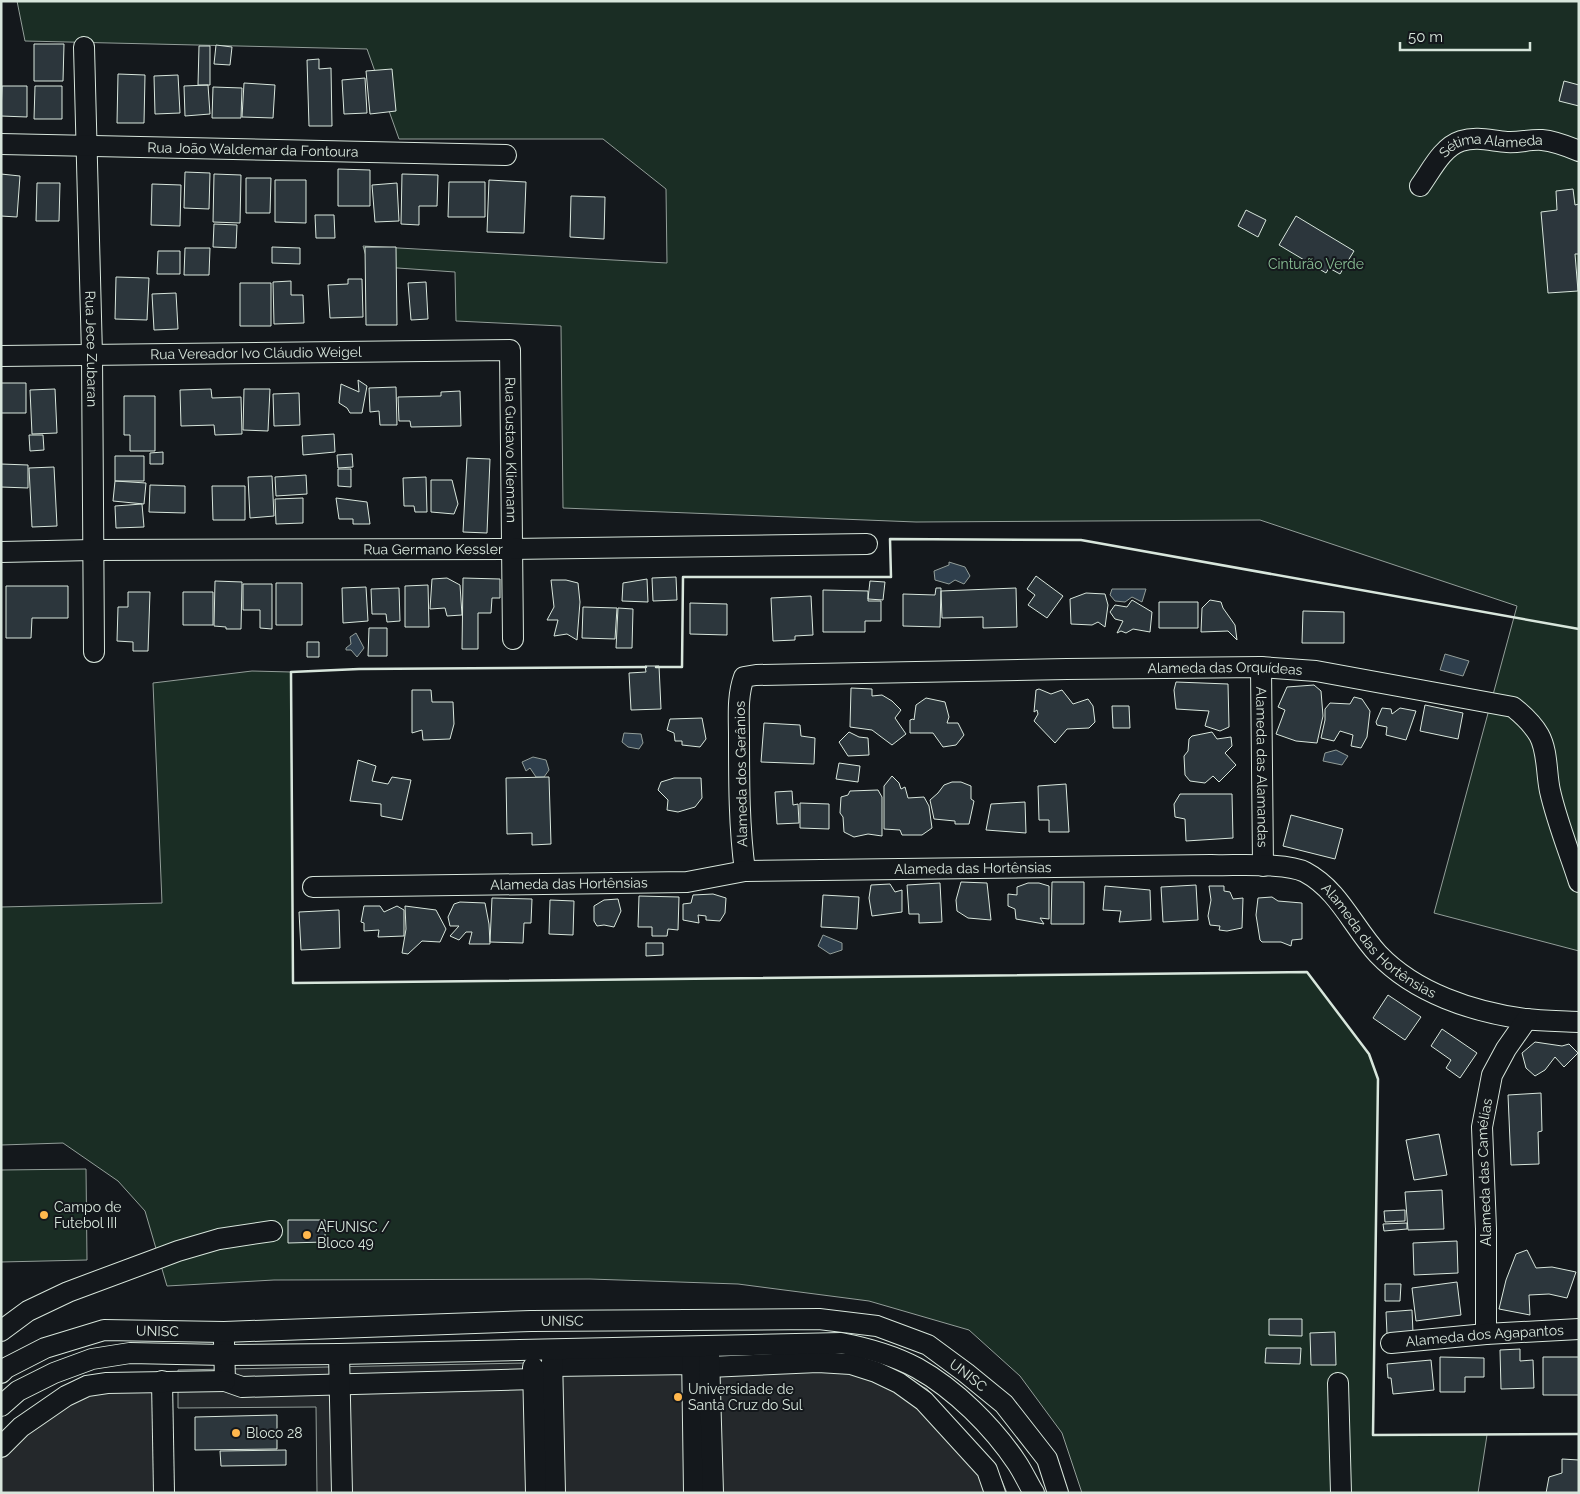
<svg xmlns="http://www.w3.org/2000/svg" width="1580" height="1494" font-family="Raleway,sans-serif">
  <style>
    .green { fill: #1a2d24; stroke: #939e99 }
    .parking { fill: #24282b; stroke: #939e99 }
    .water { fill: #2f3f4d; stroke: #939e99 }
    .building { fill: #2c363c; stroke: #d8e6dc }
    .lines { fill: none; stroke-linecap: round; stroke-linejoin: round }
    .minor-casing { stroke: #d8e6dc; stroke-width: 22 }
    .minor { stroke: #14181c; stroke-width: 20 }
    .wall { stroke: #d8e6dc; stroke-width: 2.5 }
    .poi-dot { fill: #ffb74d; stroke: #14181c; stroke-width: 2 }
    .labels { text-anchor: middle; stroke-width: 4; stroke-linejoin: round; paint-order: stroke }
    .street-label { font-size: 14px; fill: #d8e6dc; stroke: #14181c }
    .park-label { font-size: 14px; fill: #8ac095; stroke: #14181c }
    .poi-label { font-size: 14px; fill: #d8e6dc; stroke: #14181c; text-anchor: start }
  </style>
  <rect width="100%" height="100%" fill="#14181c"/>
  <path class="green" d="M17 1H1579V951L1434 913 1517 606 1260 520 916 522 563 508 561 326 456 321 455 272 369 266 363 246 667 263 666 189 603 139H399L367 49 25 41Z
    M252 671 291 672 293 983 1307 972 1369 1054 1378 1079 1373 1435H1487L1478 1493H1082L1062 1433 1020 1376 969 1330 869 1301 738 1284 590 1279 274 1280 167 1286 145 1211 118 1181 63 1143 1 1145V907L162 903 153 683Z
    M86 1169 87 1260 1 1262V1170Z"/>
  <path class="parking" d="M823 1357 889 1369 927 1389 979 1447 1002 1481 1007 1493H317L316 1407 178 1408V1370Z
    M166 1377V1493H1V1433L33 1407Z"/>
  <path class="water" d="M949 562 965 567 970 576 964 584 955 580 949 584 935 580 934 571 949 565Z
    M1112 589H1146L1142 602 1132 597 1125 602 1115 601 1110 595Z
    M356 633 364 648 357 657 351 650H346V648L351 644 350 637Z
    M1445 654 1469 661 1463 676 1440 670Z
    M624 733 641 734 643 743 639 749 628 747 622 742Z
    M1336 750 1348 756 1342 765 1323 761 1325 753Z
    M533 757 546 760 549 770 544 777H536L530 768 526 771 522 762Z
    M823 935 842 943V950L830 954 818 946Z"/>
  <path class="building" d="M34 44H64L63 81H34Z
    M216 45 232 47 230 65 214 64Z
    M199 46H210V85H198Z
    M319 59V69L331 68 332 126H309L307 60Z
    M392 69 396 111 370 114 366 71Z
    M118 74 145 75 144 123H117Z
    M178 75 180 113 155 114 154 76Z
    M365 78 367 113 344 114 342 80Z
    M1564 81 1579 85V106L1559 101Z
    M244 83 275 85 273 118 242 117Z
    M208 85 210 114 185 116 184 86Z
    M2 86H27V117L1 116Z
    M35 86H62V119H34Z
    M213 87 242 88 241 118H212Z
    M338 169 370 170V206H338Z
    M185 172 210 173 209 209 184 208Z
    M1 174 20 176 17 217 1 216Z
    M214 174 241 175 240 223 213 222Z
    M402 174 438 175 437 206H419V225L401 224Z
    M246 178H271L270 213H246Z
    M275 180H306V223L275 222Z
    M489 180 526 182 524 233 487 232Z
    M449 182H485V217H448Z
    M37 183H60L59 221H36Z
    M397 183 399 221 375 222 372 185Z
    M152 184 181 185 180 226 151 225Z
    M1573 189 1575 205 1579 204V254H1575L1578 291 1548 293 1541 212 1557 210 1556 191Z
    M571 196 605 197 604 239 570 237Z
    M1246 210 1266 220 1258 237 1238 226Z
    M315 215H334L335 238H316Z
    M1296 216 1354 251 1340 274 1329 268 1326 273 1279 245Z
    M214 224 237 225 236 248 213 247Z
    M272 247 300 248V264L272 263Z
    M365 247H396L397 325H366Z
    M185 248H210L209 275H184Z
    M158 251H180V274H157Z
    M116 277 149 278 147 320 115 319Z
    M348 279H362L363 317 330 318 328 285 348 284Z
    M291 281V295H303L304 323 274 324 273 282Z
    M426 282 428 319 411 320 408 283Z
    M240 283H271V326H240Z
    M176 293 178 329 154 330 152 294Z
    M358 380 367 386 362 413H350L347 408 339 403 341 384 359 392Z
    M1 383H26V413H1Z
    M396 387 397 425H380L379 411 370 412 369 388Z
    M55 389 57 433 32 434 30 390Z
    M211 389 212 398 241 397 242 434 215 435 214 425 181 426 180 390Z
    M244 389H270L268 431 243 430Z
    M460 391 461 426 411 427 410 421H399L398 397 441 396V392Z
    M299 393 300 425 274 426 273 394Z
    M124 396H155V451H130V435H124Z
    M334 434 335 452 303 455 302 436Z
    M29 435H43L44 450 30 451Z
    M163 452V464H150V453Z
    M352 454 353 467 338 468 337 455Z
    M115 456H144V481H115Z
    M467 458 490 459 487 533 463 532Z
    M1 464 28 465V488L1 487Z
    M54 467 57 526 32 527 29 468Z
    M338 469H351V487L338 486Z
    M306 475 307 494 276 496 275 477Z
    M272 476 274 516 250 518 248 477Z
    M426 477 427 512H415L414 506H404L403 478Z
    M431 480H452L458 504 454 514 431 512Z
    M115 481 146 483 144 504 113 501Z
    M150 485 185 486V513L149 512Z
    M212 486H245V520H213Z
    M303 498V523L276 524 275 499Z
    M336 498 367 502 370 524H353V519H339Z
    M142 504 144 527 116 528 115 506Z
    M1036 576 1063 596 1047 618 1028 605 1035 595 1027 589Z
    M676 577 677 600 653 601 652 578Z
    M447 578 460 585 462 615 447 616 445 608 430 609 432 579Z
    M463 578 500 579V598H492L491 613H478V649H462Z
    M647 579 648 602 622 601 623 583Z
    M551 580H566L578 583 580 602 577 640 567 634 554 636 558 620H547L554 607Z
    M215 581 242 582 241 629H226V627L214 626Z
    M870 581 885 582 883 600 868 599Z
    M276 583H302V625H276Z
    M243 584H272V629L260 628V610H243Z
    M428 585 429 627H405V586Z
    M6 586H68V618H32L31 638H6Z
    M366 587 368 621 343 623 342 588Z
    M399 588 400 621 387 622 386 614H372L371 589Z
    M936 588H941L940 627 903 626V594L935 595Z
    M1016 588 1017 627 983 628V617L942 618 941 591Z
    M823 590 868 591V601H881V621H865V632H823Z
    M128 592H150L148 651H133V642L117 641 118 607H128Z
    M183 592H213V625H183Z
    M1086 593 1105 594 1108 605 1105 627 1098 622 1092 625 1071 624 1070 599Z
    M811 596 813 635 795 636V640L773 641 771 598Z
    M1132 600 1152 612 1150 632 1133 629 1126 633 1121 631 1117 633 1123 621 1115 619 1110 612 1115 605 1127 607Z
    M1210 600 1221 602 1223 608 1235 625 1237 640 1228 631 1201 632 1202 608Z
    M1159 602H1198V628H1159Z
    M690 603 727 604V635L690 634Z
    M583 607 617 608 615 639 582 638Z
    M618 608 633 609 632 648H616Z
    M1303 611 1344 612V643H1302Z
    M369 628H387V656H368Z
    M307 642H319V657H307Z
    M645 666H659L661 709 631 710 629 673 646 672Z
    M1176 682 1228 684 1229 727 1220 731 1205 726 1209 711 1176 709 1174 690Z
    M1314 685 1321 691 1323 716 1317 743 1296 741 1276 734 1285 710 1278 707 1287 687Z
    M851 688 872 689V696L882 695 892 701 901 710 895 718 906 734 892 745 872 730 850 727Z
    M1039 689 1051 694 1062 690 1073 704 1088 699 1093 706 1095 722 1089 728 1067 729 1055 743 1034 721 1038 714 1037 710 1034 712 1036 690Z
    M412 690H431L432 702H453L454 724 450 739 423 740 422 730 412 733Z
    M1354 697 1362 699 1370 711 1367 737 1361 748 1351 746 1353 735 1340 731 1334 741 1321 738 1325 720V709L1330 703 1350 704Z
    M926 698 945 702 949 717 947 723H958L964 735 956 745 943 747 933 733H910V720L913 719 914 720 916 705Z
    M1425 705 1463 713 1458 739 1420 731Z
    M1112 706H1129L1130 728H1113Z
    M1382 708 1391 709 1392 714 1400 708 1416 711 1406 740 1386 735 1387 727 1377 725 1376 722Z
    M702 718 706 739 700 747 682 745V741H675L674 733 667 730 670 719Z
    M764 723 800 725 801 736 815 738 814 764 761 762Z
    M849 732 859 737 868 738 869 755 848 756 839 742Z
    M1212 732 1217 739 1231 737 1232 746 1225 753 1236 765 1219 782 1213 776 1205 783 1190 781 1185 775 1184 756 1188 751 1189 739 1192 736Z
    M358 760 376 766 372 781 388 784 392 777 411 780 402 820 381 816V804L350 801Z
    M839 763 860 766 858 782 836 779Z
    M892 776 899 783 901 789 905 787 908 798 924 797 929 806 932 828 922 835H902L900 830 884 829V786Z
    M549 777 551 844 532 845V833L507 834 506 778Z
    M674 778H701L702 798 695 807 678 812 667 810 668 800 658 790 661 782Z
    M952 782H961L971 786V799L974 801 969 824H955V821L934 819 930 800 938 793 944 785Z
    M1066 784 1069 832H1049V820H1039L1038 786Z
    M878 790 882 797V836L868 834 854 837 844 832 843 817 840 813 841 797 848 795 850 791Z
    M792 791 793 805 798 804 799 823 777 824 775 792Z
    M1180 794H1232L1233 838 1186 841 1185 819 1175 817 1174 804Z
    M1025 802 1026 833 986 830 991 804Z
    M800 803 829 804V829L800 828Z
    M1291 815 1343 829 1335 859 1283 846Z
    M961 882 987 883 991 920 968 918 957 911 956 900Z
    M1052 882H1084V924H1051Z
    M940 883 942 922 919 923V914H909L907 885Z
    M1028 883H1039L1049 886V919L1040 918 1044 924 1016 919 1015 909 1008 906V894L1017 895V887Z
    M890 884 895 892 902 890V912L872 916 869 898 871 885Z
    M1196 885 1198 920 1163 922 1161 887Z
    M1105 886 1150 890 1151 920 1119 922 1121 911 1103 910Z
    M1209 886H1224V891L1230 892 1233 899 1243 898 1242 928 1227 931 1219 930 1220 926 1210 925 1208 916 1211 900Z
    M713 894 726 898 725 913 720 921 706 920V916L698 915 699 923 683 920V904L691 903 693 895Z
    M823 895 859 897 857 929 821 927Z
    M639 896 679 897 678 930 668 929 667 936H652V927H638Z
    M1272 897 1278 901 1302 903V939L1292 940 1291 946 1281 942H1262L1260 940 1256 915 1258 898Z
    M492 898 532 899 531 923H524L523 943 490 942Z
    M618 899 621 911 614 927 604 925 597 926 594 921V906L604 900Z
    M550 900 574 901 573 935 549 934Z
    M460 902 485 903 489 924 490 944H469L472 932H466L459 940 450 936 459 926H450L448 917 454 904Z
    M364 906H380L384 912 397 906 404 910V936L378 937 379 930 364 931V923L361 922Z
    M405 906 436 910 446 929 440 942 422 941 408 954 402 953 406 929Z
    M339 910 340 948 301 950 299 912Z
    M646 943H663V955L646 956Z
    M1388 995 1421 1017 1405 1040 1373 1018Z
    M1442 1029 1477 1053 1460 1078 1446 1068 1451 1060 1431 1046Z
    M1535 1042 1562 1046 1569 1044 1578 1053 1564 1067 1555 1057 1545 1070 1535 1076 1526 1068 1522 1053Z
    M1541 1093 1542 1131 1538 1132 1539 1164 1511 1165 1508 1095Z
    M1439 1134 1447 1175 1414 1180 1406 1140Z
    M1442 1190 1444 1229 1408 1230 1405 1192Z
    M1405 1210V1221L1385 1222 1384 1211Z
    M288 1220H325V1242L288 1243Z
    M1407 1223V1229L1384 1231 1383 1224Z
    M1457 1241 1458 1273 1414 1275 1413 1243Z
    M1527 1250 1536 1268 1552 1267 1576 1272 1567 1298 1549 1294 1529 1295 1530 1315 1499 1309 1506 1280 1516 1254Z
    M1457 1282 1461 1315 1416 1321 1412 1288Z
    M1385 1284H1401L1400 1301H1385Z
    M1412 1310 1413 1333 1387 1334 1386 1312Z
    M1269 1319H1302V1336L1269 1335Z
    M1335 1332 1336 1365H1311L1310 1333Z
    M1266 1348H1301L1300 1364 1265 1363Z
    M1520 1349V1361L1533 1360 1534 1388 1501 1389 1500 1350Z
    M1440 1357 1484 1358V1377H1465V1392H1440Z
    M1543 1357H1579V1395H1543Z
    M1431 1360 1434 1390 1393 1394 1391 1378H1388L1387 1364Z
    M277 1415V1449L195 1450V1417Z
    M286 1450V1465L221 1466 220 1451Z
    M1562 1459 1579 1460V1493H1546L1549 1477 1562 1473Z"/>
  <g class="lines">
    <g class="minor-casing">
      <g id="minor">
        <path id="s1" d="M84 47 92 355 94 652"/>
        <path id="s2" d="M1 144 506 155"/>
        <path id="s3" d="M1420 186C1431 171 1442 147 1461 141 1477 136 1492 141 1507 142 1519 143 1530 139 1542 140 1554 141 1567 146 1579 151"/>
        <path id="s4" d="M1 356 510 350 513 639"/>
        <path id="s5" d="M1 552 93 550 511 549 867 544"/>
        <path id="s6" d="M1261 667 1263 866"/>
        <path id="s7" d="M745 871C739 827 739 782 739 737 739 717 737 696 744 677L756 675 1067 669 1261 667 1316 671 1513 707C1523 715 1532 723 1539 735 1548 751 1546 773 1550 791 1557 822 1569 851 1579 882"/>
        <path id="s8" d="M313 887 687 882 745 871 1211 865C1234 866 1286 862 1305 872 1339 890 1353 927 1378 954 1415 993 1473 1012 1525 1019 1543 1021 1561 1021 1579 1022"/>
        <path d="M1 1331 28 1311 68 1292 178 1251 219 1239 272 1231"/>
        <path id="s9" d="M1486 1334V1229L1482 1127 1492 1075 1506 1049 1527 1019"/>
        <path d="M224 1342 225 1381 242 1387 534 1379 553 1366 692 1364 709 1367 818 1362 851 1364 876 1372 899 1383 924 1401 987 1470 995 1493"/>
        <path id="s10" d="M1391 1343 1486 1334 1579 1329"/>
        <path d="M692 1352 694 1493"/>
        <path d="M339 1354 342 1493"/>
        <path d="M709 1355 713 1493"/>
        <path d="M552 1357 555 1493"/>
        <path d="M533 1367 536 1493"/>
        <path id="s11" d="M1 1373 6 1368 45 1348 104 1330 224 1332 531 1321 819 1319 877 1326 928 1345 966 1373 1004 1404 1047 1459 1058 1493"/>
        <path d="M162 1381 164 1493"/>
        <path d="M1338 1383 1341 1493"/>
        <path d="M1 1406 18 1391 54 1373 92 1359 130 1353 224 1355 339 1354 841 1343C867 1348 893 1355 917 1368 955 1389 993 1427 1017 1463 1023 1472 1028 1483 1034 1493"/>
        <path d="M1 1447 21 1427 66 1396 87 1386 107 1383 225 1381"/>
      </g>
    </g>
    <use href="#minor" class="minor"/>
    <path class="wall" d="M646 667 359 669 291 672 293 983 1307 972 1369 1054 1378 1079 1373 1435 1579 1434
      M656 667H682L683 577H891L890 539 1081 540 1579 629"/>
  </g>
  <g class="poi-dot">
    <circle cx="44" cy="1215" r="5"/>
    <circle cx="307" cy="1235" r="5"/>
    <circle cx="678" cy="1397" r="5"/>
    <circle cx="236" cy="1433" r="5"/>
  </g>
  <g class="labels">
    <g class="street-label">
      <text dy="5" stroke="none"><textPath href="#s2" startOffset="252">Rua João Waldemar da Fontoura</textPath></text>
      <text dy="5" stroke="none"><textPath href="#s3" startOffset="91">Sétima Alameda</textPath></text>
      <text dy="5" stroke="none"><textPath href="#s1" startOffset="302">Rua Jece Zubaran</textPath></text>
      <text dy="5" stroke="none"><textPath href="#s4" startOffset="255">Rua Vereador Ivo Cláudio Weigel</textPath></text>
      <text dy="5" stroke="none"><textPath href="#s4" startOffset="609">Rua Gustavo Kliemann</textPath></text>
      <text dy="5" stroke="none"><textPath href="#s5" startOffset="432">Rua Germano Kessler</textPath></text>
      <text dy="5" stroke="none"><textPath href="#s7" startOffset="676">Alameda das Orquídeas</textPath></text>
      <text dy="5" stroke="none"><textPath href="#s6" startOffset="100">Alameda das Alamandas</textPath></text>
      <text transform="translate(741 774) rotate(-91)" y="5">Alameda dos Gerânios</text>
      <text dy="5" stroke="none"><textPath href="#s8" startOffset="661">Alameda das Hortênsias</textPath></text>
      <text dy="5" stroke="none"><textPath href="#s8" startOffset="256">Alameda das Hortênsias</textPath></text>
      <text dy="5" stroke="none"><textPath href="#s8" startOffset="1096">Alameda das Hortênsias</textPath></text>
      <text dy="5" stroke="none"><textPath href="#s9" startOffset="162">Alameda das Camélias</textPath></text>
      <text dy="5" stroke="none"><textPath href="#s11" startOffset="571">UNISC</textPath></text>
      <text dy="5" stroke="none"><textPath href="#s11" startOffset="166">UNISC</textPath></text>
      <text dy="5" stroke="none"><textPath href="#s10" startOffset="94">Alameda dos Agapantos</textPath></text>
      <text dy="5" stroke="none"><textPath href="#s11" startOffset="991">UNISC</textPath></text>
    </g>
    <g class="park-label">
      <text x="1316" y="269">Cinturão Verde</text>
    </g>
    <g class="poi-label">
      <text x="54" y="1212">Campo de<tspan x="54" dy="16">Futebol III</tspan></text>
      <text x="317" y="1232">AFUNISC /<tspan x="317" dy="16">Bloco 49</tspan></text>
      <text x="688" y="1394">Universidade de<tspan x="688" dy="16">Santa Cruz do Sul</tspan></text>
      <text x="246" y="1438">Bloco 28</text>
    </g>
  </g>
  <rect width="1580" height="1494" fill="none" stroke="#d8e6dc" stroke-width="5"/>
  <path d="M1400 42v8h130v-8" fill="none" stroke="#d8e6dc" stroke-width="2.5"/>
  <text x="1408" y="42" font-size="15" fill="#d8e6dc" stroke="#14181c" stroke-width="4" paint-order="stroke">50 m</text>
</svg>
